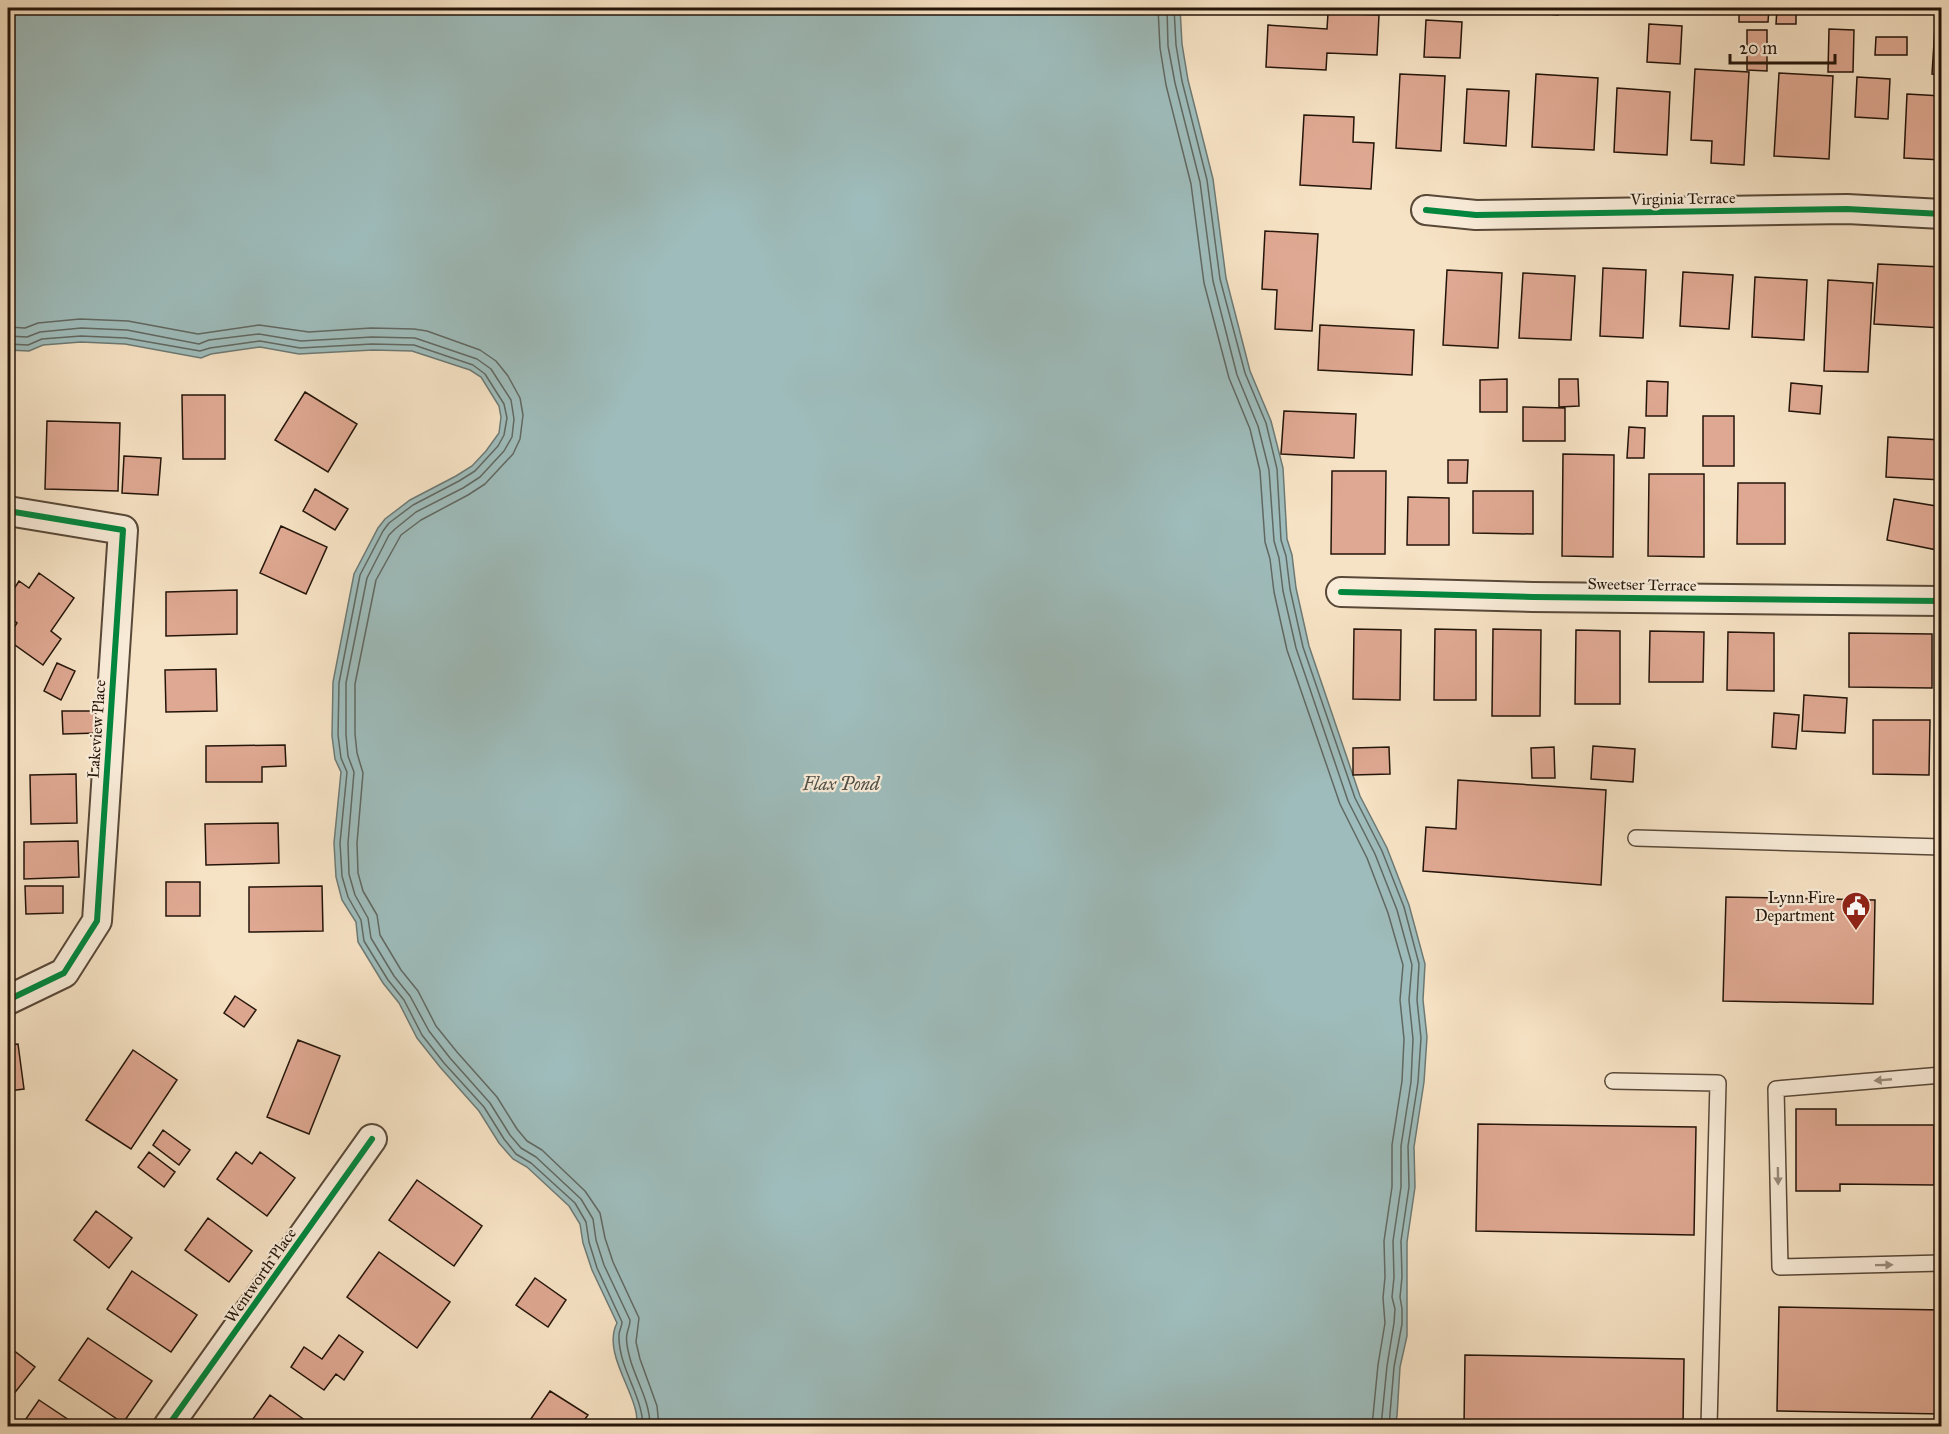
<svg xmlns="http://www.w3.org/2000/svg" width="1949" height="1434" font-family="'IM FELL Great Primer',serif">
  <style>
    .water { fill: #9ebcbb; stroke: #6d7974; stroke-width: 1.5 }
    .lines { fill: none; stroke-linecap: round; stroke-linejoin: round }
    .shore { stroke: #616862; stroke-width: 1.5 }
    .building { fill: #dfa892; stroke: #24150a; stroke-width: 1.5 }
    .lane-casing { stroke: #584838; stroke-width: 18 }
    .street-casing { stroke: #584838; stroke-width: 32 }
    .lane { stroke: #f9ecd9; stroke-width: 15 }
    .street { stroke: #f9ecd9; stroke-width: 28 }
    .cycleway-casing { stroke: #f9ecd9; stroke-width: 10 }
    .cycleway { stroke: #00873e; stroke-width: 6 }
    .oneway { fill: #998b7c }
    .labels { text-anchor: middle; stroke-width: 4.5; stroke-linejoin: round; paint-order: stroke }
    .street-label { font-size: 16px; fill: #24150a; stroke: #f9ecd9 }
    .poi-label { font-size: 16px; fill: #24150a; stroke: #f9ecd9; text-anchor: end }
    .water-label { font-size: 18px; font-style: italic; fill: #4f4f48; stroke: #f9ecd9 }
  </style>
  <rect width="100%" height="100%" fill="#f6e2c4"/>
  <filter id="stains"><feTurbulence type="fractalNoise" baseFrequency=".00333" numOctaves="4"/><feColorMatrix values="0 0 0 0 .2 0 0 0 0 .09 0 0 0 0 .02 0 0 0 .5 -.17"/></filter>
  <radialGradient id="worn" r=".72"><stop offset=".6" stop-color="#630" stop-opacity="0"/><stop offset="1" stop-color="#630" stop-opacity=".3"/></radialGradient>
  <path class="water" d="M8 8H1180L1182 44 1188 80 1213 179 1226 278 1250 371 1271 421 1283 468 1287 539 1292 555 1296 588 1309 646 1360 796 1387 848 1409 905 1425 964 1423 1000 1427 1037 1424 1082 1414 1147 1415 1187 1407 1242V1336L1400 1367 1397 1416 1394 1426H637C637 1422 637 1417 636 1412 631 1386 603 1350 617 1323L592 1270 583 1243 580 1224 569 1206 527 1167 513 1159 499 1143 479 1111 440 1067 417 1038 399 1003 383 983 358 942 356 922 342 900 336 877 334 843 341 772 335 759 332 736 333 682 354 574 378 528 385 519 410 500 456 476 472 466 486 451 499 433 501 417 499 406 481 377 470 370 412 351 373 350 299 354 260 347 211 354 201 358 125 344 81 342 43 345 29 351 8 350Z"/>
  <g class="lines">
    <path class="shore" d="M1158 8 1160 48 1166 85 1191 184 1204 283 1229 378 1250 429 1260 471 1265 542 1270 559 1274 592 1287 650 1340 804 1367 858 1388 913 1403 965 1400 1000 1404 1039 1402 1081 1392 1145V1187L1384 1241 1385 1277 1383 1298 1385 1323 1378 1365 1372 1426
      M1167 8 1168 46 1175 83 1200 182 1213 281 1237 375 1258 426 1269 470 1274 541 1279 558 1283 591 1296 648 1348 801 1375 854 1397 910 1412 965 1409 1000 1413 1039 1411 1082 1401 1146V1187L1393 1241 1394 1277 1392 1297 1395 1309 1394 1323 1387 1366 1381 1426
      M1174 8 1176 45 1182 81 1207 180 1220 279 1245 373 1266 423 1277 469 1281 540 1286 556 1290 589 1303 647 1355 798 1382 851 1404 907 1419 964 1417 1000 1421 1038 1418 1082 1408 1146 1409 1187 1401 1241 1402 1277 1400 1297 1402 1309V1324L1394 1367 1389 1426
      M8 327 25 328 38 323 80 319 128 321 198 334 259 325 309 332 371 328 414 329 427 331 480 350 496 361 508 376 520 398 523 415 520 439 513 454 485 484 468 495 421 520 401 535 376 580 355 684V734L357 753 363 773 357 843 358 873 363 891 377 915 380 935 401 970 418 991 436 1026 457 1052 497 1097 517 1129 527 1141 542 1150 585 1191 600 1213 605 1238 613 1262 639 1318 636 1342 640 1359 657 1406 659 1426
      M8 336 27 337 40 332 81 328 127 330 199 344 209 340 259 334 301 341 372 337 415 338 477 359 491 369 511 400 514 419 512 437 504 451 480 477 463 488 416 512 395 529 389 535 367 578 346 683V735L348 756 354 772 348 843 349 874 355 895 368 918 371 938 394 976 410 996 429 1031 450 1058 490 1103 510 1135 521 1148 536 1157 581 1199 593 1219 596 1240 604 1265 630 1320C630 1326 628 1328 627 1334 625 1342 629 1355 631 1362 638 1384 650 1403 650 1426
      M8 344 28 345 42 339 81 336 126 338 200 351 210 348 260 341 300 348 372 344 414 345 473 365 485 374 504 404 507 418 504 435 498 446 475 471 459 481 413 505 389 523 383 531 360 575 339 683 338 735 341 758 347 772 340 843 342 876 348 897 361 920 364 941 388 980 404 1000 422 1035 444 1063 484 1107 504 1139 516 1154 531 1163 575 1203 586 1222 589 1242 597 1268 622 1322C622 1327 619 1330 619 1335 618 1367 642 1394 643 1426"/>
  </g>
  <path class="building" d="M1435 8H1459V13L1434 12Z
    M1537 8H1559L1558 15 1537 13Z
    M1739 8H1769L1768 22H1739Z
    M1777 8H1796V24H1776Z
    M1328 13 1379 15 1377 55 1327 53 1326 70 1266 67 1268 25 1327 29Z
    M1426 20 1462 22 1460 58 1424 57Z
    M1649 24 1682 26 1680 64 1647 62Z
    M1935 27H1942V75L1932 74Z
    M1829 29 1854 30 1853 72H1828Z
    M1747 30H1767V71L1747 70Z
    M1876 37H1907V55H1875Z
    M1695 69 1749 72 1744 165 1711 163 1712 141 1691 140Z
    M1779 73 1833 76 1829 159 1774 156Z
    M1400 74 1445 76 1441 151 1396 148Z
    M1536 74 1598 78 1594 150 1532 147Z
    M1857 77 1890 79 1888 119 1855 117Z
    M1617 88 1670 92 1667 155 1614 152Z
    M1467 89 1509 91 1506 146 1464 143Z
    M1907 94 1942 96V160L1904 158Z
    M1304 115 1354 117 1353 142 1374 143 1371 189 1300 185Z
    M1265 231 1318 234 1312 331 1275 329 1277 290 1262 289Z
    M1878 264 1942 267V328L1874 324Z
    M1603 268 1646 270 1643 338 1600 336Z
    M1447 270 1502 273 1498 348 1443 345Z
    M1683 272 1733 275 1729 329 1680 326Z
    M1523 273 1575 276 1571 340 1519 338Z
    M1755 277 1807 280 1804 340 1752 337Z
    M1828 280 1873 283 1868 372 1824 371Z
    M1320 325 1414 330 1412 375 1318 370Z
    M1507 379V412H1480V380Z
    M1559 379H1578L1579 406 1559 407Z
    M1647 381 1668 382 1667 416H1646Z
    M1791 383 1822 386 1820 414 1789 411Z
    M305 392 357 424 328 472 275 440Z
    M182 395H225V459H183Z
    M1523 407 1565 408V441H1523Z
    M1284 411 1356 414 1354 458 1281 454Z
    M1703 416H1734V466H1703Z
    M47 421 120 423 118 491 45 489Z
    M1629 427 1645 428 1644 458H1627Z
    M1888 437 1942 440V480L1886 477Z
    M1563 454 1614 455 1613 557 1562 556Z
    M124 456 161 458 158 495 122 493Z
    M1448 460H1468L1467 483H1448Z
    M1332 471H1386L1385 554H1331Z
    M1649 474H1704V557L1648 556Z
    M1738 483H1785V544H1737Z
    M315 489 348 509 335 530 303 511Z
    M1473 491H1533V534L1473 533Z
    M1408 497 1449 498V545H1407Z
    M1894 499 1942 507V523L1937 550 1887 540Z
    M281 526 327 547 306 594 260 573Z
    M39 573 74 598 51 631 61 639 43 665 8 640V637L17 623 8 616V598L19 581 29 588Z
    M237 590V634L166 636V592Z
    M1354 629 1401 630 1400 700 1353 699Z
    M1435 629 1476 630V700H1434Z
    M1493 629 1541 630 1540 716H1492Z
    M1576 630 1620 631V704H1575Z
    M1650 631 1704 632 1703 682H1649Z
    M1728 632 1774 633V691L1727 690Z
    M1849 633 1932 634V688L1849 687Z
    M57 663 75 671 61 700 44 691Z
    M216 669 217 711 166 712 165 670Z
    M1804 695 1847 698 1845 733 1802 731Z
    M62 711H99L98 733 63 734Z
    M1774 713 1799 715 1796 749 1772 747Z
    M1873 720H1930L1929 775 1873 774Z
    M285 745 286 766 262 767V782H206V746Z
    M1593 746 1635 749 1633 782 1591 779Z
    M1389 747 1390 774 1353 775V748Z
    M1554 747 1555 778H1532L1531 748Z
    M76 774 77 823 31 824 30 775Z
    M1458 780 1606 790 1601 885 1423 871 1426 827 1456 829Z
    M278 823 279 863 206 865 205 824Z
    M78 841 79 877 24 879V842Z
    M166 882H200V916H166Z
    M25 886H63V913L26 914Z
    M322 886 323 931 249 932V887Z
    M1726 897 1875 900 1873 1004 1723 1001Z
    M235 996 256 1010 244 1027 224 1013Z
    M298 1040 340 1056 309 1134 267 1117Z
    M18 1044 24 1089 8 1091V1045Z
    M133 1050 177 1080 131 1149 86 1120Z
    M1796 1109H1836V1125H1934V1185L1840 1184V1191H1796Z
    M1478 1124 1696 1127 1694 1235 1476 1231Z
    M163 1130 190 1150 179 1165 153 1145Z
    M149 1152 175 1172 164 1187 138 1167Z
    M236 1152 252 1164 260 1152 295 1178 267 1216 217 1179Z
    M417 1180 482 1226 454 1266 389 1220Z
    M96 1211 132 1238 109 1268 74 1240Z
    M208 1218 252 1251 229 1282 185 1250Z
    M379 1252 450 1302 417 1348 347 1297Z
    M132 1271 197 1315 171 1352 107 1309Z
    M535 1278 566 1300 548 1327 516 1305Z
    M1779 1307 1942 1310V1414L1777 1411Z
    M339 1335 363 1352 344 1380 336 1374 324 1390 291 1367 304 1347 322 1359Z
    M88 1338 152 1381 123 1423 59 1380Z
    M8 1346 35 1367 9 1400H8Z
    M1465 1355 1684 1359 1683 1426H1464Z
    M550 1391 588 1415 580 1426H526Z
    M270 1395 313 1426H248Z
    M39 1400 78 1426H21Z"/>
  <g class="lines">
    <g class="lane-casing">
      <path id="lane" d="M1636 838 1942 847
        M1942 1075 1776 1089 1780 1267 1942 1263
        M1613 1081 1718 1083 1709 1426"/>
    </g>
    <g class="street-casing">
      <path id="street" d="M1426 210 1476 215 1847 209 1942 214
        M8 511 123 530 97 921 64 973 8 1000
        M1341 592 1533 597 1942 601
        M168 1426 372 1139"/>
    </g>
    <use href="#lane" class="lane"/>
    <use href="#street" class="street"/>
    <g class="cycleway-casing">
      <path id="cycleway" d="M1426 210 1476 215 1847 209 1942 214
        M8 511 123 530 97 921 64 973 8 1000
        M1341 592 1533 597 1942 601
        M168 1426 372 1139"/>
    </g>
    <use href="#cycleway" class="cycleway"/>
  </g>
  <defs><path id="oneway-solid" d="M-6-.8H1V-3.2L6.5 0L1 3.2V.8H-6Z" transform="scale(1.5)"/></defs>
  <g class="oneway">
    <use href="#oneway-solid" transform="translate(1883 1080) rotate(175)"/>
    <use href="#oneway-solid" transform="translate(1778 1176) rotate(89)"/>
    <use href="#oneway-solid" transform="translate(1884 1265) rotate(-1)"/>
  </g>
  <defs>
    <g id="civic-pin" transform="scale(1.5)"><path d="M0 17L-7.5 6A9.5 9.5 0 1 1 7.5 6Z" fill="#8f2418" stroke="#f9ecd9"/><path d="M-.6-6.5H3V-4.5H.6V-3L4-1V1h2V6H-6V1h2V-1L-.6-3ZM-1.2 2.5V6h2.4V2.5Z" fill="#fff"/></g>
  </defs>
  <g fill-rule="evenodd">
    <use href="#civic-pin" x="1856" y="906"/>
  </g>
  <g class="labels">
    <g class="street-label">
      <text transform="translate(1683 198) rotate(-1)" y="6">Virginia Terrace</text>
      <text transform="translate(1642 584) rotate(1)" y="6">Sweetser Terrace</text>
      <text transform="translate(96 729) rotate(-86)" y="6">Lakeview Place</text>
      <text transform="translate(260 1275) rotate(-55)" y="6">Wentworth Place</text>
    </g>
    <g class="poi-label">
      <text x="1835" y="903">Lynn Fire<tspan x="1835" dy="18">Department</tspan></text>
    </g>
    <g class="water-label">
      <text x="841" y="790">Flax Pond</text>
    </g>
  </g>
  <rect width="1949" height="1434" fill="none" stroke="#f6e2c4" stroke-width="30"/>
  <rect x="9" y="9" width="1931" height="1416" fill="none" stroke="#24150a" stroke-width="3"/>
  <rect x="15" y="15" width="1919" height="1404" fill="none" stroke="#24150a" stroke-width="1.5"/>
  <path d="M1730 54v9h105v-9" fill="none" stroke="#24150a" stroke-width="3"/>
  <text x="1739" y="54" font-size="18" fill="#24150a" stroke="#f9ecd9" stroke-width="4.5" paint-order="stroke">20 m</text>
  <rect width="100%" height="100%" filter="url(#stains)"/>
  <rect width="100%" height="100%" fill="url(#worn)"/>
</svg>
